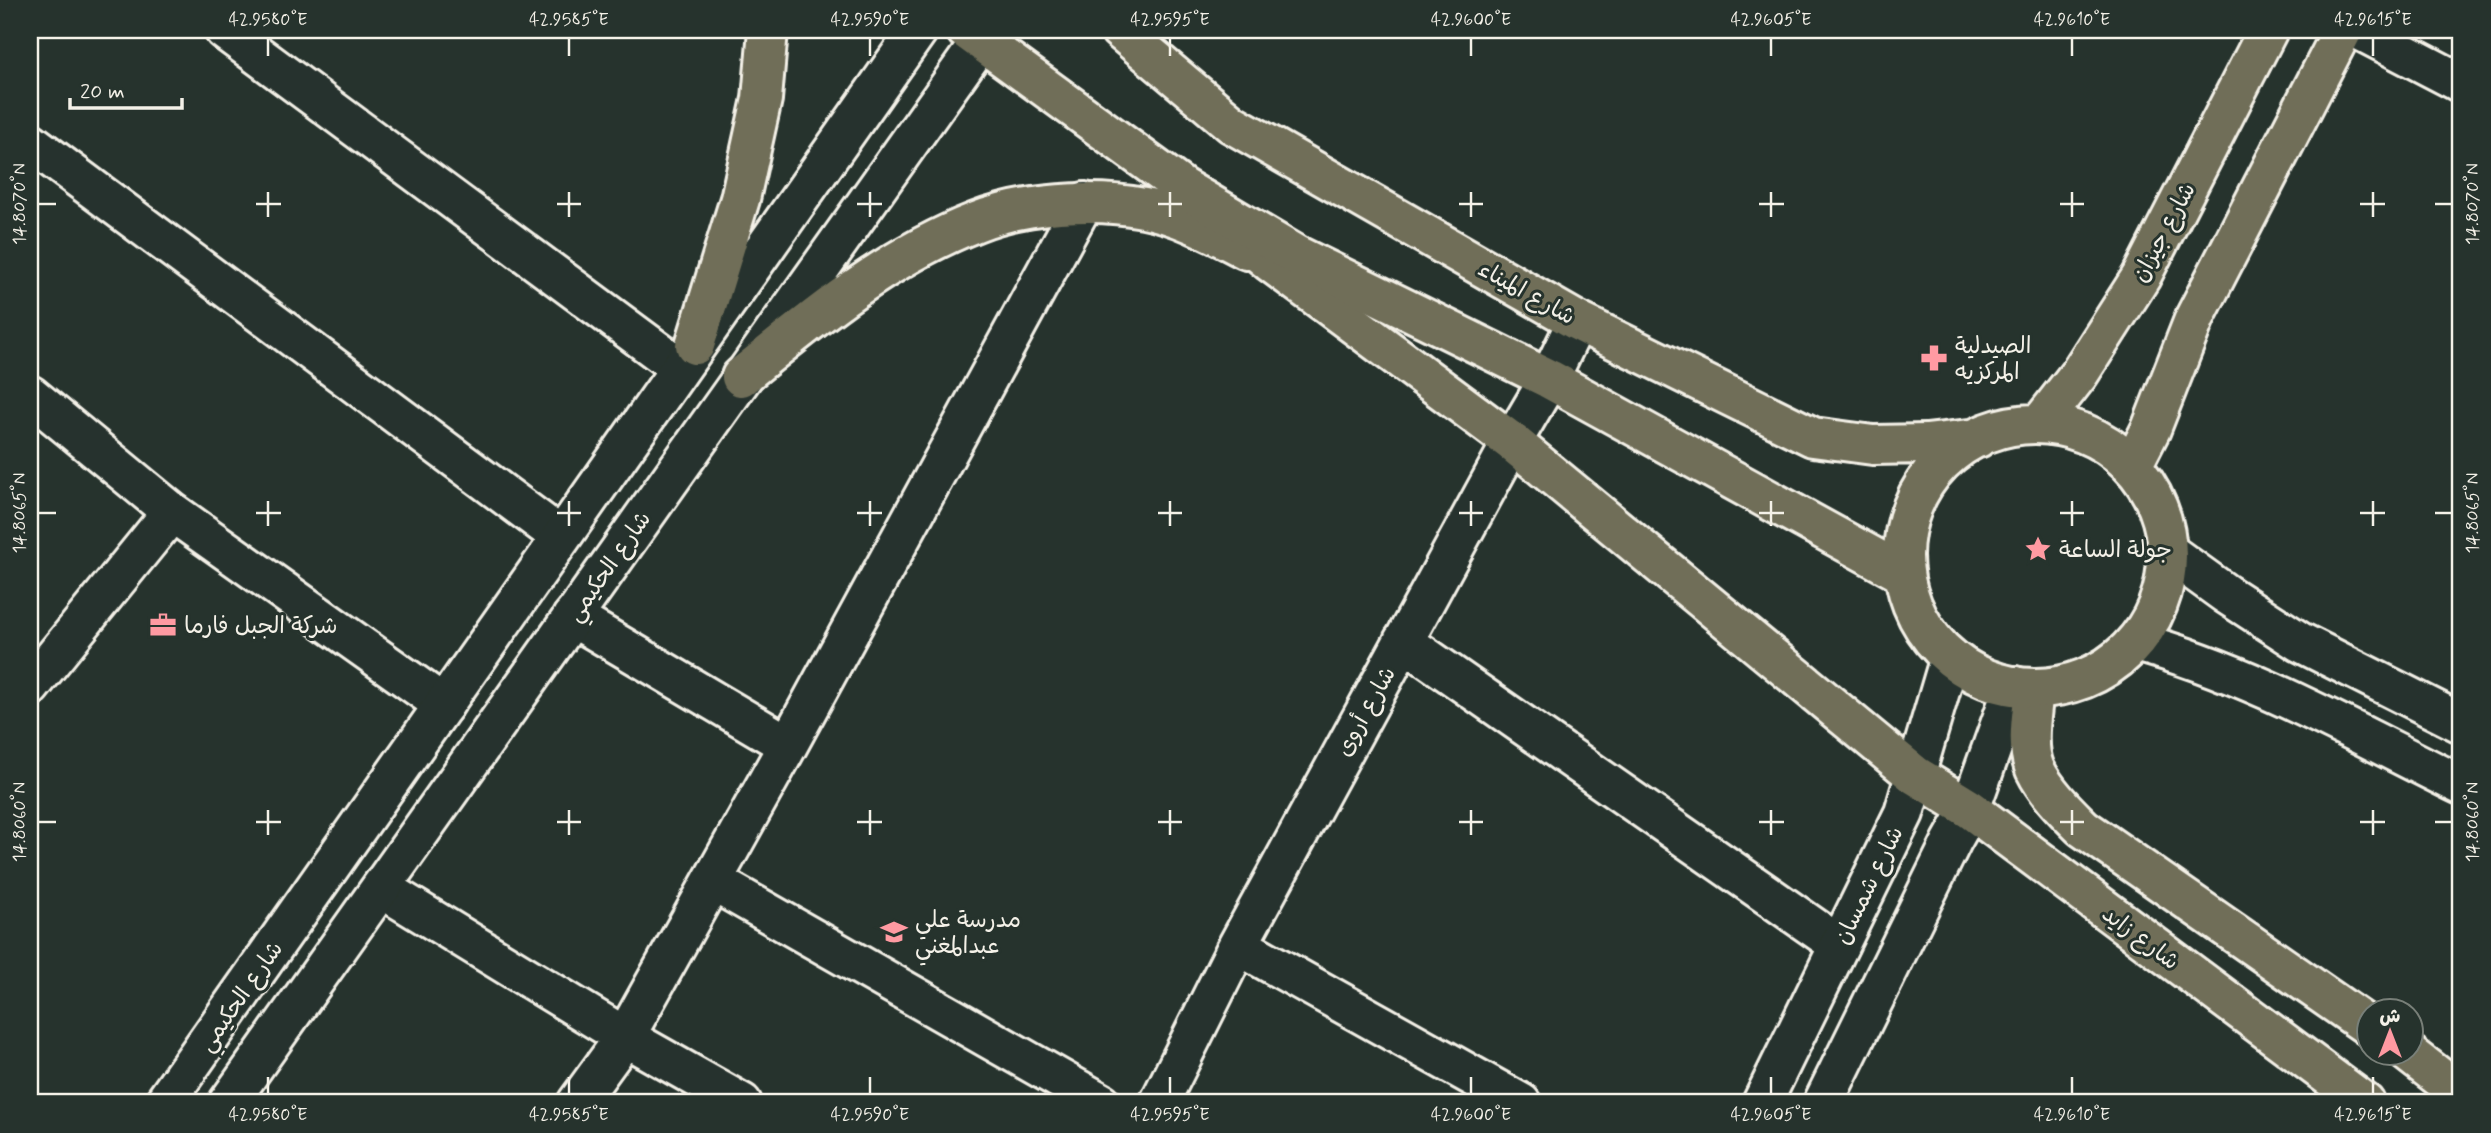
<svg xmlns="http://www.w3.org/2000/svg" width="2491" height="1133" font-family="Mynerve,'Playpen Sans Arabic',sans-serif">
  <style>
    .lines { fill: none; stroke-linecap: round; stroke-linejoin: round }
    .minor-casing { stroke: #f4f1e8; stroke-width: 44 }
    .tertiary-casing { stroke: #f4f1e8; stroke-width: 44 }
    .secondary-casing { stroke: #f4f1e8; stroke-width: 44 }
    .primary-casing { stroke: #f4f1e8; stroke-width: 44 }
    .trunk-casing { stroke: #f4f1e8; stroke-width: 44 }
    .minor { stroke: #26332d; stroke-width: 38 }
    .tertiary { stroke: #26332d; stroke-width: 38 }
    .secondary { stroke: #26332d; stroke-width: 38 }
    .primary { stroke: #706e59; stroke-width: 38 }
    .trunk { stroke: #706e59; stroke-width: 38 }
    .ticks { fill: none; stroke: #f4f1e8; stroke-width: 2.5 }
    .labels { text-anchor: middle; stroke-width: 6; stroke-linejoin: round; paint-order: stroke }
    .street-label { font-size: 23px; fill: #f4f1e8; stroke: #26332d }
    .poi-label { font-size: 23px; fill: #f4f1e8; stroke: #26332d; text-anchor: start }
    .neatline { fill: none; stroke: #f4f1e8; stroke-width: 2.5 }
    .ticks-label { font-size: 18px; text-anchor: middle; fill: #f4f1e8 }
  </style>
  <rect width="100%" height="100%" fill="#26332d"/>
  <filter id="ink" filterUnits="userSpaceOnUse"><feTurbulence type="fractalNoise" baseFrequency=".0143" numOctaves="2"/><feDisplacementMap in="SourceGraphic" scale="14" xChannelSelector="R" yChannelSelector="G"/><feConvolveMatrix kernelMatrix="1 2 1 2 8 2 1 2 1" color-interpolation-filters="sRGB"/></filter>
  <g filter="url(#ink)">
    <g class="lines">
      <g class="minor-casing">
        <path id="minor" d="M224 30 679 367
          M2359 30 2461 83
          M30 142 561 537
          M30 395 172 512
          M572 617 788 745 1084 202
          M1403 641 1839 945
          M30 687 172 512 444 705
          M712 881 1102 1103
          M381 888 625 1037 742 1103
          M1238 945 1521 1103
          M577 1103 625 1037 788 745
          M1159 1103 1238 945 1512 442 1549 379 1577 321"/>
      </g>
      <g class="tertiary-casing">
        <path id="tertiary" d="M164 1103 918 30
          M228 1103 989 30"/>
      </g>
      <g class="secondary-casing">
        <path id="secondary" d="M2168 552 2226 594 2300 642 2461 723
          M2136 642C2251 673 2355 733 2461 785
          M1762 1103 1904 813 1950 657
          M1823 1103 1952 841 1970 809 2014 686"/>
      </g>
      <g class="primary-casing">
        <path id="primary" d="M1228 227 1270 262 1512 442 1915 775 1970 809 2365 1103
          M741 377C813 318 888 256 976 222 1024 203 1093 198 1144 208 1181 215 1214 233 1247 250
          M2034 688C2032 713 2025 745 2035 769 2046 792 2066 811 2083 828L2368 1026
          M2407 1052 2461 1094"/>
      </g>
      <g class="trunk-casing">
        <path id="trunk" d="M966 30 1183 188 1296 255 1549 379 1904 574
          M1120 30 1232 124 1577 321 1813 437 1873 445 1926 444 1978 438
          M695 345 740 199 762 99 768 30
          M2040 424 2079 374 2141 277 2268 30
          M1903 556a132 132 0 1 1 264 0a132 132 0 1 1-264 0Z
          M2132 466 2151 429 2195 317 2343 30"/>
      </g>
      <use href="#minor" class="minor"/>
      <use href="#tertiary" class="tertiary"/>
      <use href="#secondary" class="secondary"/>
      <use href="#primary" class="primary"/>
      <use href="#trunk" class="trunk"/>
    </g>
  </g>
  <path class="ticks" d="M268 38V56M569 38V56M870 38V56M1170 38V56M1471 38V56M1771 38V56M2072 38V56M2373 38V56M268 192V217M569 192V217M870 192V217M1170 192V217M1471 192V217M1771 192V217M2072 192V217M2373 192V217M38 204H56M256 204H281M557 204H581M857 204H882M1158 204H1182M1459 204H1483M1759 204H1784M2060 204H2084M2360 204H2385M2435 204H2452M268 501V526M569 501V526M870 501V526M1170 501V526M1471 501V526M1771 501V526M2072 501V526M2373 501V526M38 513H56M256 513H281M557 513H581M857 513H882M1158 513H1182M1459 513H1483M1759 513H1784M2060 513H2084M2360 513H2385M2435 513H2452M268 810V835M569 810V835M870 810V835M1170 810V835M1471 810V835M1771 810V835M2072 810V835M2373 810V835M38 822H56M256 822H281M557 822H581M857 822H882M1158 822H1182M1459 822H1483M1759 822H1784M2060 822H2084M2360 822H2385M2435 822H2452M268 1077V1094M569 1077V1094M870 1077V1094M1170 1077V1094M1471 1077V1094M1771 1077V1094M2072 1077V1094M2373 1077V1094"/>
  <defs>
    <g id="pharmacy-bare" transform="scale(2.1)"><path d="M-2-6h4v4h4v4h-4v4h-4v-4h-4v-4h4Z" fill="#ff9aa2" stroke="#26332d" stroke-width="2.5" paint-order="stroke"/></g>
    <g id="sight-bare" transform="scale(2.1)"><path d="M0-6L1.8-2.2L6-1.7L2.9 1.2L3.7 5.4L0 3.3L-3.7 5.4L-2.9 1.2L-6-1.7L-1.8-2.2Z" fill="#ff9aa2" stroke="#26332d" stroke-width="2.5" paint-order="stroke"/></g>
    <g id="office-bare" transform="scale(2.1)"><path d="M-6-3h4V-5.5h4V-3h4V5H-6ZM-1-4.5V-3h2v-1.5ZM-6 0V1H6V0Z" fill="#ff9aa2" stroke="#26332d" stroke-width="2.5" paint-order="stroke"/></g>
    <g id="school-bare" transform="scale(2.1)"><path d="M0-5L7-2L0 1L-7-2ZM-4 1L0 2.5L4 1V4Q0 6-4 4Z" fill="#ff9aa2" stroke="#26332d" stroke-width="2.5" paint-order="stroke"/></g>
  </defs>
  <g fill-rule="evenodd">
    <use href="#pharmacy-bare" x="1934" y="358"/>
    <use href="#sight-bare" x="2038" y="549"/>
    <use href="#office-bare" x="163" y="625"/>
    <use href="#school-bare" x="894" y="932"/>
  </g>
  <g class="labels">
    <g class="street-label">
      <text transform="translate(2163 232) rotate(-62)" y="8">شارع جيزان</text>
      <text transform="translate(1527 292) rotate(29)" y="8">شارع الميناء</text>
      <text transform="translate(608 566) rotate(-55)" y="8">شارع الحكيمي</text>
      <text transform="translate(1365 711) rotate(-61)" y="8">شارع أروى</text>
      <text transform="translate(1868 885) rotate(-64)" y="8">شارع شمسان</text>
      <text transform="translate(2141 937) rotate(37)" y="8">شارع زايد</text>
      <text transform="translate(240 996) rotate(-55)" y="8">شارع الحكيمي</text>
    </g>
    <g class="poi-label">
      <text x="1955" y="353">الصيدلية<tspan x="1955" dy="26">المركزيه</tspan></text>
      <text x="2059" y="557">جولة الساعة</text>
      <text x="184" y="633">شركة الجبل فارما</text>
      <text x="915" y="927">مدرسة علي<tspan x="915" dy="26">عبدالمغني</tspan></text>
    </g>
  </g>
  <rect width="2491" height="1133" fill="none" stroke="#26332d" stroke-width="77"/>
  <g transform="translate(2390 1032)"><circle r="33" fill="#26332d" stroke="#787f78" stroke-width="2"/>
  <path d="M0-5L12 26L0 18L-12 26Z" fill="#ff9aa2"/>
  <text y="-10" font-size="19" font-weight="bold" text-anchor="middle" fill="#f4f1e8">ش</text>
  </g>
  <path d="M70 98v10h112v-10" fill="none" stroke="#f4f1e8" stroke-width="3.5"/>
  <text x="80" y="98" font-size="21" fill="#f4f1e8" stroke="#26332d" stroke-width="5" paint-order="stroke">20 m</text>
  <rect x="38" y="38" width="2414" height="1056" class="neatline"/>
  <g class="ticks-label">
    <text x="268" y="25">42.9580°E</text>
    <text x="569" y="25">42.9585°E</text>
    <text x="870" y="25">42.9590°E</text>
    <text x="1170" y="25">42.9595°E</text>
    <text x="1471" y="25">42.9600°E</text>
    <text x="1771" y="25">42.9605°E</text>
    <text x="2072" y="25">42.9610°E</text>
    <text x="2373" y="25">42.9615°E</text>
    <text transform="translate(19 204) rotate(-90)" y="6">14.8070°N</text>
    <text transform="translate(2472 204) rotate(-90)" y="6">14.8070°N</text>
    <text transform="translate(19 513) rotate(-90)" y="6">14.8065°N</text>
    <text transform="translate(2472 513) rotate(-90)" y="6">14.8065°N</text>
    <text transform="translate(19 822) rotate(-90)" y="6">14.8060°N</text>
    <text transform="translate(2472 822) rotate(-90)" y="6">14.8060°N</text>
    <text x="268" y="1120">42.9580°E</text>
    <text x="569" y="1120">42.9585°E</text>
    <text x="870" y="1120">42.9590°E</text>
    <text x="1170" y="1120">42.9595°E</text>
    <text x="1471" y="1120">42.9600°E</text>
    <text x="1771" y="1120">42.9605°E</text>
    <text x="2072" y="1120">42.9610°E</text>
    <text x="2373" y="1120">42.9615°E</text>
  </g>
</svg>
